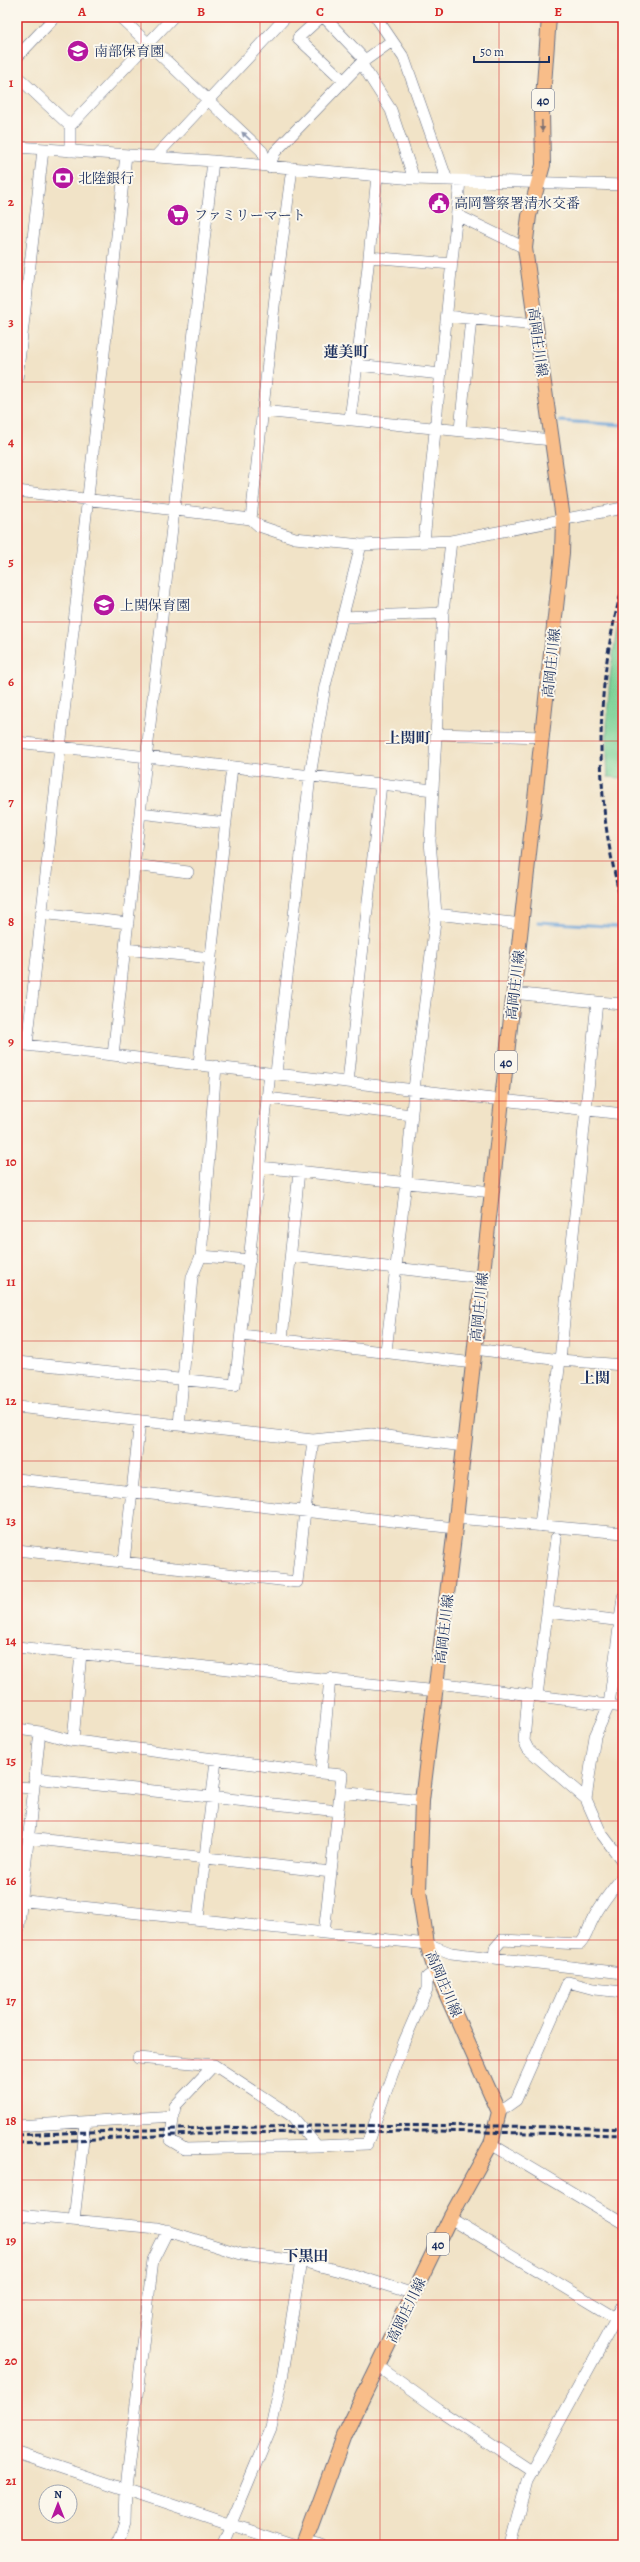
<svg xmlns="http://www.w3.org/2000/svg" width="640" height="2562" font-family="Alegreya,'Noto Serif JP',serif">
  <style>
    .green { fill: #7ad094; stroke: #4a8079 }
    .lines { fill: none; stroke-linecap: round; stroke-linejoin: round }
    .stream { stroke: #67a0d6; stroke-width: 3 }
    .minor-casing { stroke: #666e83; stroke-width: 12 }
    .major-casing { stroke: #666e83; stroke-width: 16 }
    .minor { stroke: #fff; stroke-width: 11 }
    .major { stroke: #f8bd89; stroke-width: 14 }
    .rail { stroke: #1b2f5e; stroke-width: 3; stroke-dasharray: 6 3; stroke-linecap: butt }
    .oneway { fill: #7e6f71 }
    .oneway2 { fill: #8d97ae }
    .grid { fill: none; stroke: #d62828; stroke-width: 1; stroke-opacity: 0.55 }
    .labels { text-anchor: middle; stroke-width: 4; stroke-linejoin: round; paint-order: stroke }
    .shield { fill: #fbf7ec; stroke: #5e6b89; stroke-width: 1 }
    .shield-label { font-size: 13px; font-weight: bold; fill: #1b2f5e }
    .poi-label { font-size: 14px; fill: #1b2f5e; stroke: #fbf7ec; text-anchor: start }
    .street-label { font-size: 14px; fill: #1b2f5e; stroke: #fbf7ec }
    .neighbourhood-label { font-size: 15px; font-weight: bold; fill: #1b2f5e; stroke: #fbf7ec }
    .neatline { fill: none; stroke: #d62828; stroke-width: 1.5 }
    .grid-label { font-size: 13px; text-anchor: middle; font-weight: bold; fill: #d62828 }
  </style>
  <rect width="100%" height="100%" fill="#fbf7ec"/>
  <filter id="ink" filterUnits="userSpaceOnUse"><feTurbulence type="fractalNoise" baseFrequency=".025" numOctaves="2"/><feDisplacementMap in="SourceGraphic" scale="8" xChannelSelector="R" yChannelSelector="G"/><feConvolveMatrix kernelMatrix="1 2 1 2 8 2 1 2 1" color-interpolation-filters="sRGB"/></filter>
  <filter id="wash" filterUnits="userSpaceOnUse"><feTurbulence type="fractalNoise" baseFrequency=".012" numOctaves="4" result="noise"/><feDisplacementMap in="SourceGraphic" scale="16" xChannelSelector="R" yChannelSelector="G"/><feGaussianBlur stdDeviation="0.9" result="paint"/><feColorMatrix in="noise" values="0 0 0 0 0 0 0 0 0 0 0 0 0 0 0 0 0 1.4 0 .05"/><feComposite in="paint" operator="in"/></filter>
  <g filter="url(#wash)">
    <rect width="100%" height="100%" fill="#f1e3c7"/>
    <path class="green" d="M623 599V778L608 777C604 718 610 657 623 599Z"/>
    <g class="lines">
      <path class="stream" d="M559 421 623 425
        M538 922 623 927"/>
    </g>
  </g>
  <g filter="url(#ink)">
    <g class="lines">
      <g class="minor-casing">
        <path id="minor" d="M120 17 262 151 269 167
          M321 17 298 38 344 81
          M324 17 365 60
          M376 17 404 58 447 180
          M17 57 55 17
          M361 63 391 110 414 179
          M17 76 70 126
          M17 147 213 161 414 179 623 185
          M70 151V126L173 17
          M155 157 286 17
          M269 167 275 152 361 63 392 41
          M377 176 369 257 452 264
          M457 215 525 248
          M369 257 357 365 441 374
          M447 316 535 325
          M17 379 43 150
          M262 411 552 440
          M350 419 357 365
          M460 430 471 318
          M17 491 251 519 259 526 295 538 361 545 451 541 623 508
          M251 519 275 297 292 168
          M424 541 460 181
          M343 617 443 613
          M437 734 543 737
          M17 742 433 790
          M140 813 226 823
          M134 865 188 872
          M41 913 128 923
          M436 914 522 924
          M125 949 211 958
          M513 993 597 1002 560 1360 540 1526
          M597 1002 623 1004
          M17 1044 623 1114
          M27 1045 126 155
          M113 1055 213 161
          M199 1064 232 767
          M276 1073 310 776 325 686 361 545
          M348 1082 381 784
          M267 1098 412 1115
          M260 1167 492 1192
          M201 1256 250 1260
          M291 1256 482 1278
          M242 1335 473 1363
          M282 1339 299 1171
          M475 1349 560 1360 623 1365
          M386 1351 406 1182 414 1089 436 914 430 841 443 613 451 541
          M17 1362 235 1385 270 1073
          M17 1407 313 1440 371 1434 463 1446
          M179 1425 192 1277 201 1256 216 1066
          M17 1479 455 1528
          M456 1518 623 1533
          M17 1550 297 1582 313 1440
          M124 1561 140 1421
          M547 1612 623 1621
          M17 1647 437 1691
          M438 1683 623 1707
          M528 1695 524 1741 528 1749 586 1799 601 1833 623 1862
          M537 1696 556 1538
          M17 1729 40 1732 69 1740 321 1773
          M73 1740 81 1653
          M34 1778 338 1811
          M17 1787 33 1788
          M340 1792 422 1801
          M586 1799 595 1736 609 1705 623 1597
          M28 1838 331 1872
          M17 1900 427 1944 451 1953 623 1973
          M198 1919 216 1760
          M324 1933 342 1775 321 1773 330 1678
          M17 1942 40 1732
          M494 1958 495 1948 502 1940 580 1944C587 1937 588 1928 593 1919 601 1903 612 1890 623 1876
          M138 2058 214 2065 292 2116 317 2146 367 2144 404 2042 427 1989V1977L436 1971
          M214 2065 175 2106 170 2140 185 2149 317 2146
          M499 2112 516 2100 568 1982 594 1989 623 1992
          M17 2126 174 2116
          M491 2144 623 2223
          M17 2215 158 2228 241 2254 301 2261 351 2274 414 2294
          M450 2218 616 2318
          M74 2220 85 2122
          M378 2366 439 2410 533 2472
          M17 2453 292 2545
          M306 2541 323 2545
          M117 2545 125 2521 126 2488 153 2260 168 2230
          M222 2545 271 2428 283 2373 301 2261
          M510 2545 527 2481 623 2306"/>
      </g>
      <g class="major-casing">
        <path id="major" d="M304 2545 344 2436 450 2218 491 2144 499 2112 434 1967 427 1944 419 1891 422 1801 455 1528 562 553 563 519 525 248 529 216 543 165 542 112 549 17"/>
      </g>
      <use href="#minor" class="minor"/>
      <use href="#major" class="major"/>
      <path class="rail" d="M623 586C602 658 597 733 604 808 607 843 616 878 623 912
        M17 2135C220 2126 420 2122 623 2129
        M17 2143 216 2133 435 2131 623 2135"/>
    </g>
    <defs><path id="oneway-solid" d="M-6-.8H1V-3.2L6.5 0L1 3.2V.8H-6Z"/></defs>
    <use class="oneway" href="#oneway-solid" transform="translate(542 126) rotate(88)"/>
    <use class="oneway2" href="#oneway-solid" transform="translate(246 136) rotate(-137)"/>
  </g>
  <path class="grid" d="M141 17V2545M260 17V2545M380 17V2545M499 17V2545M17 142H623M17 262H623M17 382H623M17 502H623M17 622H623M17 741H623M17 861H623M17 981H623M17 1101H623M17 1221H623M17 1341H623M17 1461H623M17 1581H623M17 1701H623M17 1821H623M17 1940H623M17 2060H623M17 2180H623M17 2300H623M17 2420H623"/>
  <defs>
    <g id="school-disc" transform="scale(1.15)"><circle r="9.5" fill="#b5179e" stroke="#fbf7ec"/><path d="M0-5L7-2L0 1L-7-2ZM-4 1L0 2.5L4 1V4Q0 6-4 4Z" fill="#fff"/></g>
    <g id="bank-disc" transform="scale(1.15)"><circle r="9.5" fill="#b5179e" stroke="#fbf7ec"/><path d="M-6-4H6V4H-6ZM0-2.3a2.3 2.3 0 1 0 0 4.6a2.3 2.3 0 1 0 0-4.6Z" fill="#fff"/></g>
    <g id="civic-disc" transform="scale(1.15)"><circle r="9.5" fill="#b5179e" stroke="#fbf7ec"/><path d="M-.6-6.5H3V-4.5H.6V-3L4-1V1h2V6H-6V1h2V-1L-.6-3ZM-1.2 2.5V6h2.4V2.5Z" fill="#fff"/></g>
    <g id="supermarket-disc" transform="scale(1.15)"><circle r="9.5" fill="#b5179e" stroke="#fbf7ec"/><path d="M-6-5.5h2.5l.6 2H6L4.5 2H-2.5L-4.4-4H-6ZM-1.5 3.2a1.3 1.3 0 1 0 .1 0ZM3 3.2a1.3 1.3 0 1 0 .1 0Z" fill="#fff"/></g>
  </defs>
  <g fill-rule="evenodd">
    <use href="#school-disc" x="78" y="51"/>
    <use href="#bank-disc" x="63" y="178"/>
    <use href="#civic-disc" x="439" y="203"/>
    <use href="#supermarket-disc" x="178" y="215"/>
    <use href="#school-disc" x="104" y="605"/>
  </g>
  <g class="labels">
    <g class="shield">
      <rect x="532" y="89" width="22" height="22" rx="3"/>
      <rect x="495" y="1051" width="22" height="22" rx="3"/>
      <rect x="427" y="2233" width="22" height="22" rx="3"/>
    </g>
    <g class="shield-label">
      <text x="543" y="105">40</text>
      <text x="506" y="1067">40</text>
      <text x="438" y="2249">40</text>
    </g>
    <g class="poi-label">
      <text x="94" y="56">南部保育園</text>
      <text x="78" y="183">北陸銀行</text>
      <text x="454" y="208">高岡警察署清水交番</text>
      <text x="194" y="220">ファミリーマート</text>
      <text x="120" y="610">上関保育園</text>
    </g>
    <g class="street-label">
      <text transform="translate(538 342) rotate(82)" y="5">高岡庄川線</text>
      <text transform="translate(551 663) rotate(-84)" y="5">高岡庄川線</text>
      <text transform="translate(515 985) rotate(-83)" y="5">高岡庄川線</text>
      <text transform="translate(479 1307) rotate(-84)" y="5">高岡庄川線</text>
      <text transform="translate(444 1629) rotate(-83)" y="5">高岡庄川線</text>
      <text transform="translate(444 1984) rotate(67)" y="5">高岡庄川線</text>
      <text transform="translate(406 2310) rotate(-64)" y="5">高岡庄川線</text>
    </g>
    <g class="neighbourhood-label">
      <text x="346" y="357">蓮美町</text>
      <text x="408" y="743">上関町</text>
      <text x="595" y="1383">上関</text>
      <text x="306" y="2261">下黒田</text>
    </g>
  </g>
  <rect width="640" height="2562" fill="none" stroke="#fbf7ec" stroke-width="44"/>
  <g transform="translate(58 2504)"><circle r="19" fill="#fbf7ec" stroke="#a1a7b3"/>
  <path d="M0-3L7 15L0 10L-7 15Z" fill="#b5179e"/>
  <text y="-6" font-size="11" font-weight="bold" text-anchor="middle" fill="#1b2f5e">N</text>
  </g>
  <path d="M474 56v6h75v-6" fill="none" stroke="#1b2f5e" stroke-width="2"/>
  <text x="480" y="56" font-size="12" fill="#1b2f5e" stroke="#fbf7ec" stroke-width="3" paint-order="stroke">50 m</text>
  <rect x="22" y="22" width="596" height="2518" class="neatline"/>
  <g class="grid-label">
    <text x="82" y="16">A</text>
    <text x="201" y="16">B</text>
    <text x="320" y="16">C</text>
    <text x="439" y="16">D</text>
    <text x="558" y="16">E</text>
    <text x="11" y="87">1</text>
    <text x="11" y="206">2</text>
    <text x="11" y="326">3</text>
    <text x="11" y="446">4</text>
    <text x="11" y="566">5</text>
    <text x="11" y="686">6</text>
    <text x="11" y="806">7</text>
    <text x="11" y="926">8</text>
    <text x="11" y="1046">9</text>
    <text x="11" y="1166">10</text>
    <text x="11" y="1286">11</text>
    <text x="11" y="1405">12</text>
    <text x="11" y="1525">13</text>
    <text x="11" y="1645">14</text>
    <text x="11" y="1765">15</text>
    <text x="11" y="1885">16</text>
    <text x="11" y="2005">17</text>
    <text x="11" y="2125">18</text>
    <text x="11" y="2245">19</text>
    <text x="11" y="2365">20</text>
    <text x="11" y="2485">21</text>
  </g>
</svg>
